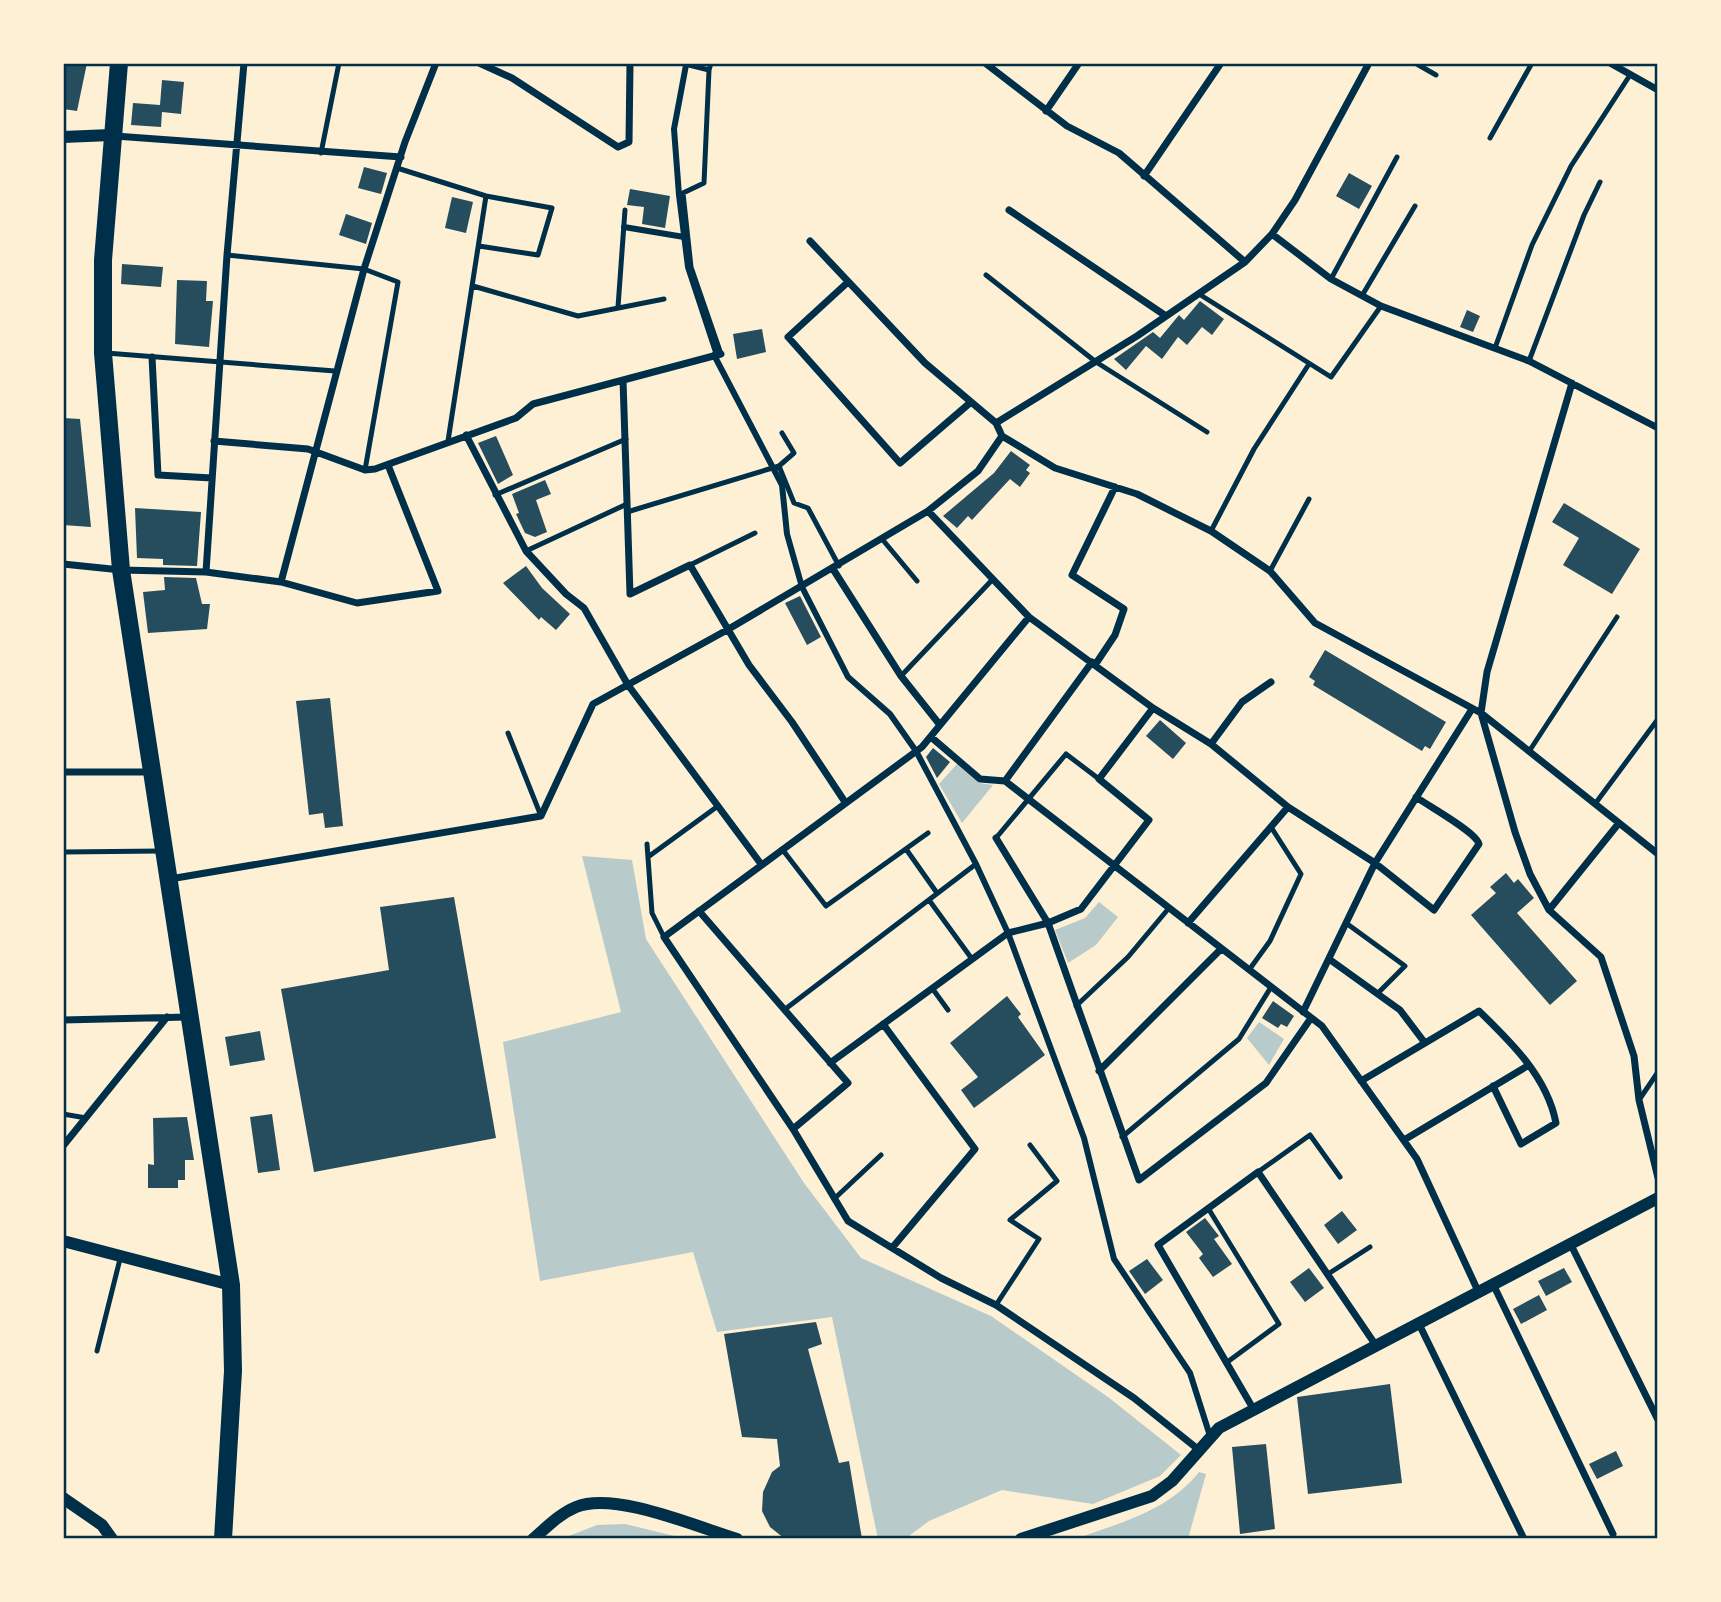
<svg xmlns="http://www.w3.org/2000/svg" width="1721" height="1602" font-family="'Source Serif 4',serif">
  <style>
    .green { fill: #b9caca }
    .building { fill: #264d5e }
    .lines { fill: none; stroke-linecap: round; stroke-linejoin: round }
    .service { stroke: #003049; stroke-width: 5 }
    .pedestrian { stroke: #003049; stroke-width: 6 }
    .minor { stroke: #003049; stroke-width: 7 }
    .tertiary { stroke: #003049; stroke-width: 12 }
    .primary { stroke: #003049; stroke-width: 18 }
    .neatline { fill: none; stroke: #003049; stroke-width: 2.5 }
  </style>
  <rect width="100%" height="100%" fill="#fdf0d5"/>
  <path class="green" d="M957 764 979 783 993 785 962 823 939 784Z
    M582 856 632 860 646 939 804 1183 861 1258 991 1316 1108 1397 1181 1455 1160 1476 1093 1504 1002 1490 929 1521 905 1539H878L832 1317 717 1332 693 1252 540 1281 503 1042 621 1012Z
    M1099 902 1118 917 1096 945 1068 963 1055 930 1085 918Z
    M1259 1022 1284 1039 1269 1065 1247 1038Z
    M1199 1472 1206 1474 1188 1539H1075C1120 1523 1168 1511 1199 1472Z
    M625 1524 687 1539H561L597 1525Z"/>
  <path class="building" d="M63 63H87L77 111 63 109Z
    M162 80 184 82 181 114 162 112 161 127 131 125 133 103 160 105Z
    M364 167 387 173 381 194 358 188Z
    M1349 173 1372 186 1359 209 1336 196Z
    M630 189 670 196 665 228 642 224 644 207 627 205Z
    M452 197 473 202 466 233 445 228Z
    M346 214 372 223 366 244 339 235Z
    M122 264 163 267 161 287 121 284Z
    M177 280 207 281 206 301H213L209 347 175 344Z
    M1200 301 1224 319 1212 335 1202 327 1187 345 1178 337 1162 359 1146 346 1126 370 1114 359 1153 332 1160 338 1179 315 1184 320Z
    M1467 310 1480 316 1473 332 1460 327Z
    M762 329 766 352 737 359 733 334Z
    M63 418 80 419 91 527 63 525Z
    M496 436 513 475 498 484 478 443Z
    M1011 451 1030 465 1026 470 1030 473 1020 487 1010 479 972 520 968 516 957 528 943 516 994 473Z
    M545 480 551 494 536 500 547 532 535 537 525 533 516 514 519 513 512 494Z
    M1564 503 1640 549 1612 594 1563 565 1579 538 1552 522Z
    M135 508 201 512 197 566 163 565V559L137 558Z
    M526 566 542 588 570 614 556 630 541 617 539 620 503 583Z
    M164 577 196 578 202 604H210L207 629 148 633 143 592 165 590Z
    M800 596 821 637 807 645 785 603Z
    M1325 650 1446 722 1430 749 1425 746 1422 751 1313 685 1315 681 1309 677Z
    M330 698 343 826 325 828 323 813 309 815 296 701Z
    M1160 720 1186 743 1173 759 1146 736Z
    M933 748 950 762 937 778 926 757Z
    M1506 873 1514 883 1518 879 1534 898 1517 913 1577 981 1550 1005 1471 915 1496 893 1490 887Z
    M454 897 496 1138 314 1172 281 989 389 970 380 907Z
    M1007 996 1021 1014 1018 1017 1045 1055 974 1108 961 1090 978 1077 950 1043Z
    M1273 1001 1294 1016 1287 1027 1281 1024 1278 1028 1262 1018Z
    M260 1031 265 1060 230 1066 225 1037Z
    M272 1114 280 1170 258 1173 250 1117Z
    M187 1117 194 1160H185V1180H178V1188H148V1164L154 1165 153 1118Z
    M1342 1211 1357 1230 1338 1244 1324 1225Z
    M1205 1218 1219 1236 1214 1239 1232 1264 1213 1277 1199 1258 1203 1254 1186 1232Z
    M1147 1259 1163 1280 1145 1294 1129 1271Z
    M1309 1268 1324 1288 1305 1302 1290 1282Z
    M1564 1268 1572 1282 1546 1296 1538 1281Z
    M1539 1295 1547 1310 1521 1324 1513 1309Z
    M816 1322 822 1344 808 1349 839 1463 849 1461 862 1539H785L770 1527 762 1511 763 1492 772 1472 780 1466 777 1439 742 1437 724 1334Z
    M1390 1384 1402 1483 1308 1494 1297 1397Z
    M1266 1444 1275 1529 1240 1534 1232 1447Z
    M1616 1451 1623 1466 1597 1479 1589 1464Z"/>
  <g class="lines">
    <path class="service" d="M1415 63 1436 75
      M685 64 709 70 711 63
      M709 70 704 183 683 193 691 267 721 354
      M1490 138 1532 63
      M321 153 339 63
      M397 168 486 196 552 208 538 255 479 246
      M227 255 364 269 398 282 365 470
      M986 275 1096 362 1207 432
      M1331 279 1397 157
      M473 286 578 316 664 299
      M1199 294 1331 377 1381 306
      M1363 294 1415 206
      M618 307 625 210
      M1495 348 1532 245 1571 166 1630 75
      M106 353 335 371
      M1529 361 1584 215 1600 182
      M448 441 486 196
      M779 466 794 453 782 433
      M495 495 626 439
      M627 512 779 466 794 503 808 508 839 566
      M1211 531 1254 449 1309 364
      M882 539 917 581
      M526 551 627 504
      M690 565 755 533
      M1270 571 1309 499
      M901 676 993 579
      M508 733 541 816
      M1530 750 1617 617
      M1595 804 1658 719
      M996 838 1066 754 1099 779
      M647 844 652 913 664 937
      M782 849 826 906 928 833
      M906 849 937 893
      M63 852 162 851
      M648 857 718 806
      M929 900 972 959
      M1346 923 1405 966 1377 994
      M1249 970 1270 941 1301 874 1271 827
      M932 988 948 1010
      M1076 1006 1128 957 1169 908
      M784 1010 976 864
      M1639 1100 1658 1072
      M63 1114 86 1118
      M1122 1137 1239 1039 1271 987
      M1258 1172 1310 1135 1340 1177
      M834 1199 881 1155
      M1208 1208 1279 1324 1226 1363
      M1328 1274 1370 1247
      M996 1305 1039 1239 1010 1220 1057 1181 1030 1145
      M97 1351 121 1255"/>
    <path class="pedestrian" d="M686 65 674 129 679 195 688 267 717 355
      M624 227 684 237
      M714 355 782 485 787 534 802 587 848 677 890 714 916 751 976 864 1008 933 1084 1138 1114 1259 1190 1373 1210 1436"/>
    <path class="minor" d="M479 63 512 78 618 147 629 142 630 63
      M985 63 1067 126 1119 153 1245 262
      M1610 63 1658 90
      M1046 111 1079 63
      M115 136 401 157
      M1144 176 1221 63
      M1009 210 1166 316
      M1272 234 1331 279 1381 306 1529 361 1658 428
      M810 241 925 363 996 423 1002 436 1055 468 1137 494 1211 531 1270 571 1315 623 1481 713 1658 854
      M848 282 788 337 900 463 971 402
      M152 357 158 475 212 478
      M623 380 630 594 690 565 749 665 792 722 845 802
      M1572 383 1487 672 1481 713 1515 832 1530 874 1549 910 1601 957 1634 1056 1639 1100 1658 1178
      M996 423 1137 336 1245 262 1272 234 1295 200 1369 63
      M466 435 526 551 566 594 584 608 628 685 761 864
      M214 441 308 449 365 470 375 469 516 418 533 404 721 354
      M928 511 1029 617 1153 708 1211 744 1288 807 1375 863 1434 910 1479 844C1476 832 1430 807 1416 797
      M63 564 121 570 206 572 281 582 357 603 438 591 388 465
      M833 569 901 676 940 725
      M206 572 227 255 244 63
      M281 582 364 269 405 142 436 63
      M1029 617 922 747 664 937 793 1129 848 1221 941 1278 996 1305 1134 1398 1199 1450
      M1095 665 1115 635 1124 609 1072 575 1115 487
      M931 737 980 779 1005 781 1322 1026 1417 1159 1478 1291
      M1211 744 1242 702 1271 682
      M63 772H150
      M1005 781 1092 662
      M996 838 1048 923 1139 1180 1266 1083 1311 1018
      M170 879 541 816 593 704 727 630 928 511 978 471 1002 436
      M1549 910 1619 823
      M699 911 848 1083 793 1129
      M1188 923 1288 807
      M1329 959 1400 1010 1425 1043
      M1303 1012 1375 863 1472 709
      M63 1020 188 1017
      M883 1024 975 1149 892 1248
      M830 1063 1008 933 1048 923 1081 909 1149 820 1099 779 1153 708
      M1099 1071 1221 949
      M1361 1081 1479 1011C1512 1043 1547 1077 1556 1123L1521 1144 1493 1086
      M1404 1140 1529 1065
      M63 1146 167 1017
      M1571 1245 1658 1420
      M1493 1284 1613 1534
      M1419 1324 1524 1539
      M1254 1410 1158 1245 1258 1172 1377 1347"/>
    <path class="tertiary" d="M63 137 111 135
      M63 1241 231 1285
      M63 1498 102 1525 112 1539
      M533 1539C546 1528 559 1514 576 1507 615 1491 697 1527 737 1539
      M1021 1539 1152 1496 1172 1481 1219 1428 1658 1198"/>
    <path class="primary" d="M119 63 103 260V353L121 570 231 1285 233 1371 223 1539"/>
  </g>
  <rect width="1721" height="1602" fill="none" stroke="#fdf0d5" stroke-width="130"/>
  <rect x="65" y="65" width="1591" height="1472" class="neatline"/>
</svg>
